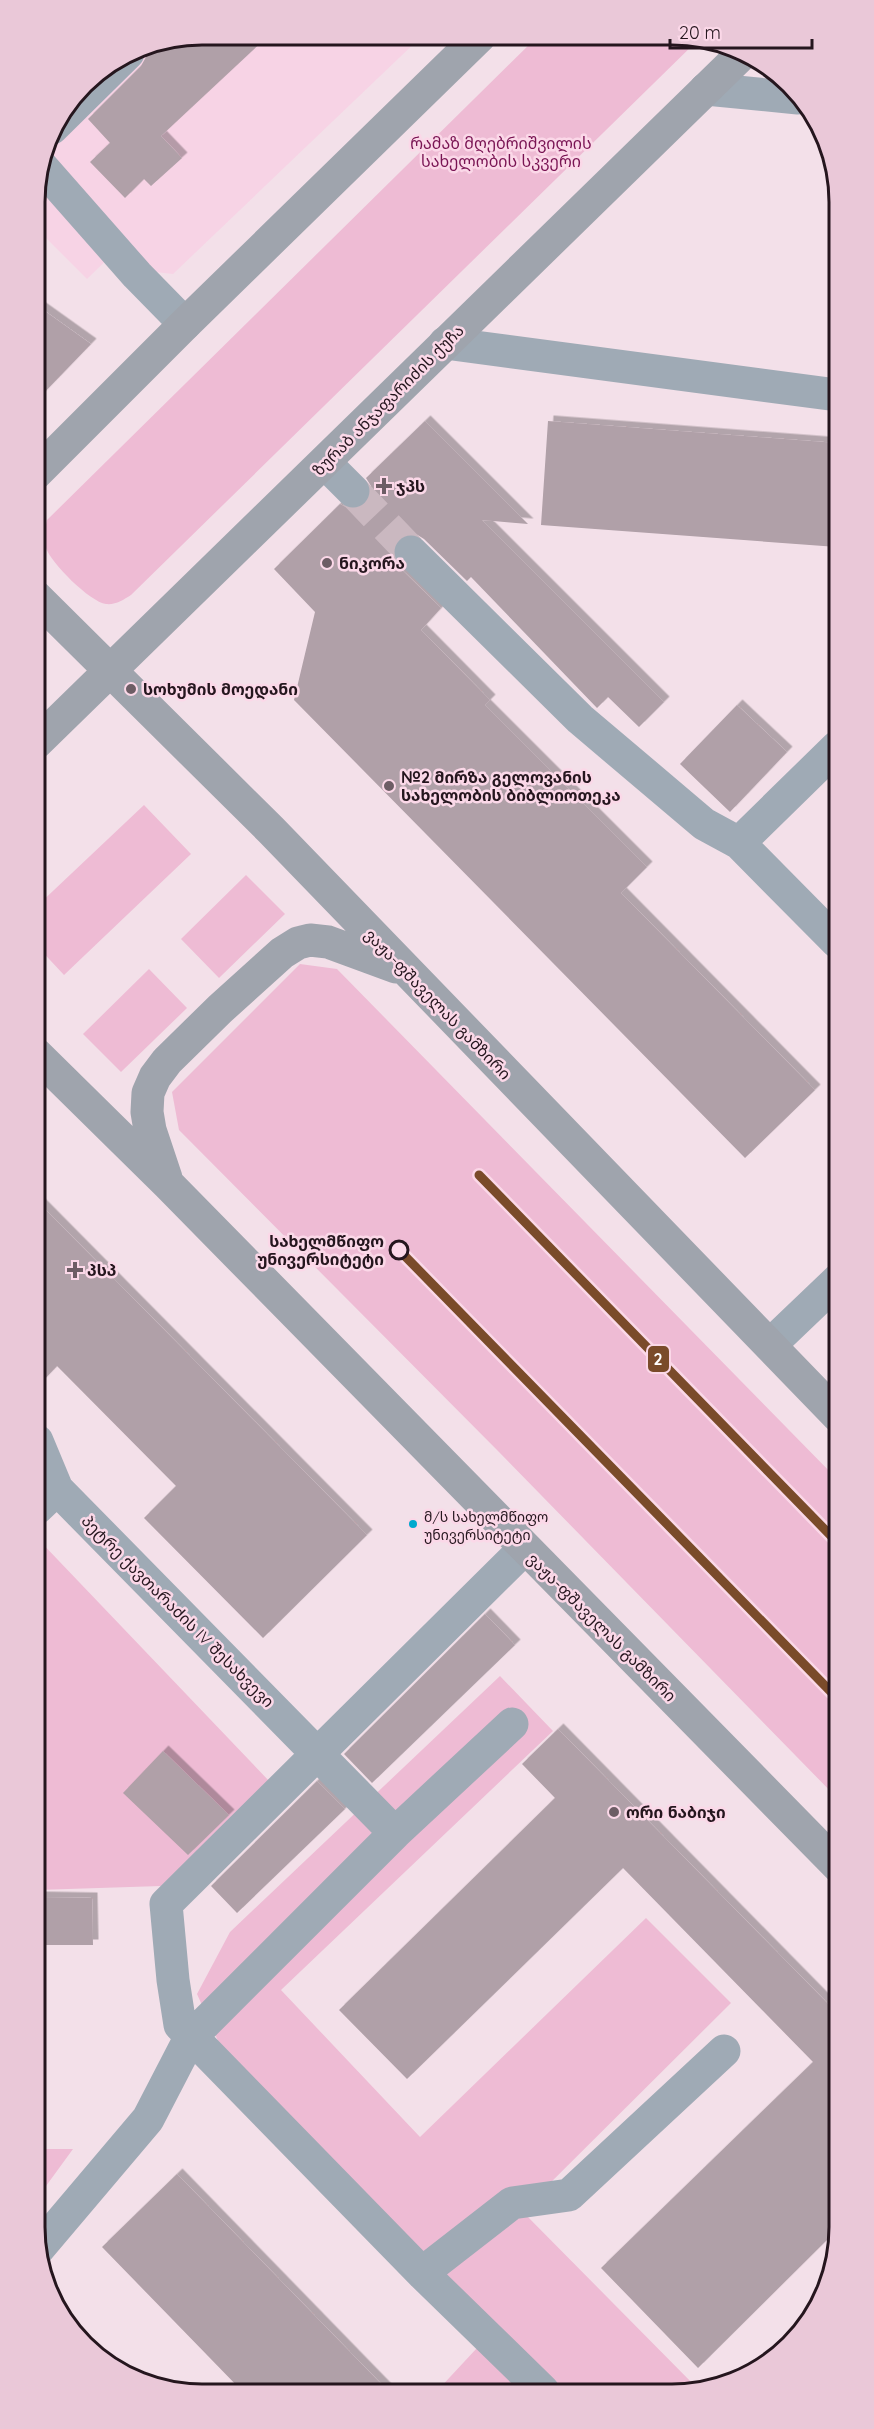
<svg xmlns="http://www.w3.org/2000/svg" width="874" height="2429" font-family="Quicksand,'Noto Sans Georgian',sans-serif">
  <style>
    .built { fill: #f7d3e5 }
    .green { fill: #eebbd4 }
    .building { fill: #b0a0a8; filter: url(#shadow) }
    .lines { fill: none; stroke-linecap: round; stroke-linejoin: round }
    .minor-tunnel { stroke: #cab8c0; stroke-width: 33; stroke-dasharray: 33 16; stroke-linecap: butt }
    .minor { stroke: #9faab5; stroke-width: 33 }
    .major { stroke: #9fa4ad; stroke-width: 33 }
    .metro-1-casing { stroke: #fbd8e8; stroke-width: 14 }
    .metro-1 { stroke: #7a4b2a; stroke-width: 9 }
    .poi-dot { fill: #6d5d65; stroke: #fbd8e8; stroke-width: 2 }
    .stop-dot { fill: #fbd8e8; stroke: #25161e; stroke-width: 3 }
    .bus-dot { fill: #00a9ce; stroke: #fbd8e8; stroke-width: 2 }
    .labels { text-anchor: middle; stroke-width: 5; stroke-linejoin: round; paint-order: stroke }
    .bus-label { font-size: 14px; fill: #25161e; stroke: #fbd8e8; text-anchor: start }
    .park-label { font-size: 16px; fill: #791453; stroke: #fbd8e8 }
    .street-label { font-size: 16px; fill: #25161e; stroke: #fbd8e8 }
    .poi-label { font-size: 16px; font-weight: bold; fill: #25161e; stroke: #fbd8e8; text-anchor: start }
    .stop-label { font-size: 16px; font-weight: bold; fill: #25161e; stroke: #fbd8e8; text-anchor: end }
    .rim { fill: none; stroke: #25161e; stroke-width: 3 }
    .line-badge { stroke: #fbd8e8; stroke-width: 2 }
    .badge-label { font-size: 16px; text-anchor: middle; font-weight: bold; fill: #fff }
  </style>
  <defs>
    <filter id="shadow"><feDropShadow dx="5.5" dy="-5.5" stdDeviation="0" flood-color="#0004"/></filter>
  </defs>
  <rect width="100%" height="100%" fill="#f3e0e9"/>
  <path class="built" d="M202 35 422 36 173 274 155 272 121 246 87 279 35 227V191L52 128 138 47Z"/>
  <path class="green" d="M537 37 700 38 131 595C123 600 116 605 106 604 90 602 51 563 46 548 43 539 45 529 47 520Z
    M144 805 191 854 64 975 36 945V907Z
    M246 875 285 914 219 978 181 939Z
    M300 964 337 969 838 1480 839 1800 499 1452 179 1130 172 1092Z
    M149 969 187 1008 121 1072 83 1034Z
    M37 1538 270 1782 161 1886 37 1890Z
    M500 1676 553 1731 281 1990 420 2137 646 1918 731 2003 522 2211 700 2391H561L227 2061 197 1994 230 1932Z
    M38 2149H73L38 2197Z
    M812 2315 798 2337 756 2372 750 2374Z
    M477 2348 520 2391H437Z"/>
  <path class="building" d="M202 34 269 35 161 136 182 158 151 186 144 179 125 198 90 162 110 143 88 119 141 66 146 57 145 46Z
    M35 304 91 344 35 402Z
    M425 421 528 524 482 520 664 702 639 727 608 697 597 708 471 577 467 581 424 539 416 534H407L397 539 393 547V556L397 565 441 608 421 630 490 700 485 705 647 867 621 893 815 1090 745 1158 294 700 315 612 274 569 340 504 349 509H358L366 505 371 495V486L366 478Z
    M548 421 837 443V547L541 525Z
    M737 705 787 752 730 812 680 764Z
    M36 1200 367 1535 263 1638 144 1518 176 1486 57 1366 37 1387Z
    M485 1614 515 1645 372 1783 344 1754Z
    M558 1729 839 2015V2228L698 2368 601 2268 813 2062 623 1868 407 2079 339 2010 555 1798 522 1764Z
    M163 1751 229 1815 188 1855 123 1793Z
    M317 1781 345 1809 237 1913 211 1886Z
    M37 1897 92 1898 93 1945H37Z
    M177 2174 388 2391H242L102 2247Z"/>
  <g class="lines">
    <path class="minor-tunnel" d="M353 491 411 552"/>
    <path class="minor" d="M706 89 798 98
      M52 128 128 53
      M41 166 137 275 185 324
      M445 343 837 395
      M325 463 353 491
      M411 552 580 719 704 824 739 843
      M837 747 739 843 837 942
      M770 1345 838 1280
      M37 1441 57 1489
      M37 1508 57 1489 395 1833
      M525 1548 166 1904 173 1980 180 2025 422 2273 543 2391
      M38 2249 148 2119 190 2038 395 1833 512 1724
      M422 2273 512 2203 569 2195 724 2051"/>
    <path class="major" d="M35 474 185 324 480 36
      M35 596 271 830 838 1416
      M36 743 740 56
      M36 1054 168 1184 839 1867
      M166 1178 150 1130 147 1112 148 1093 155 1077 167 1061 220 1009 282 953 298 943 310 940 328 942 396 967"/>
    <g class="metro-1-casing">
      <path id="metro-1" d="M479 1175 838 1543
        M399 1250 838 1699"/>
    </g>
    <use href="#metro-1" class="metro-1"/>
  </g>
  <g class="poi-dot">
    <path d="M381 477h6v6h6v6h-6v6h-6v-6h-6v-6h6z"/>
    <circle cx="327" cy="563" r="6"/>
    <circle cx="131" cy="689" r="6"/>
    <circle cx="389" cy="786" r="6"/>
    <path d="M72 1261h6v6h6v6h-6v6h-6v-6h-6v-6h6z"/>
    <circle cx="614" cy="1812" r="6"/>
  </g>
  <circle class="stop-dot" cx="399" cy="1250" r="9"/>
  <circle class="bus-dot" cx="413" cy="1524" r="5"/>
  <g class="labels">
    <g class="bus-label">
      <text x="424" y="1522">მ/ს სახელმწიფო<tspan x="424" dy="18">უნივერსიტეტი</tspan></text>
    </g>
    <g class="park-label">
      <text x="501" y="149">რამაზ მღებრიშვილის<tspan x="501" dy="18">სახელობის სკვერი</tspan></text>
    </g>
    <g class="street-label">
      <text transform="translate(388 400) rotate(-45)" y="6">ზურაბ ანჯაფარიძის ქუჩა</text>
      <text transform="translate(438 1004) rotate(46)" y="6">ვაჟა-ფშაველას გამზირი</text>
      <text transform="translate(178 1611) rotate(45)" y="6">პეტრე ქავთარაძის IV შესახვევი</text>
      <text transform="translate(602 1627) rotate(45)" y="6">ვაჟა-ფშაველას გამზირი</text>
    </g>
    <g class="poi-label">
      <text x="396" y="492">ჯპს</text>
      <text x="339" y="569">ნიკორა</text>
      <text x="143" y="695">სოხუმის მოედანი</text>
      <text x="401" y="783">№2 მირზა გელოვანის<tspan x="401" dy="18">სახელობის ბიბლიოთეკა</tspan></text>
      <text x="87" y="1276">პსპ</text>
      <text x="626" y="1818">ორი ნაბიჯი</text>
    </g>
    <g class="stop-label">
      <text x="384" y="1247">სახელმწიფო<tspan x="384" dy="18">უნივერსიტეტი</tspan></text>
    </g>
  </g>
  <path d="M0 0H874V2429H0ZM202 45H672A157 157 0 0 1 829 202V2227A157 157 0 0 1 672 2384H202A157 157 0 0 1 45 2227V202A157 157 0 0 1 202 45Z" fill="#eac8d8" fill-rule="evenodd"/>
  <path class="rim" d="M202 45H672A157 157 0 0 1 829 202V2227A157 157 0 0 1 672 2384H202A157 157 0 0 1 45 2227V202A157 157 0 0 1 202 45Z"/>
  <rect class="line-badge" x="647" y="1345" width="23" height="28" rx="6" fill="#7a4b2a"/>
  <g class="badge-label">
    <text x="658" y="1365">2</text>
  </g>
  <path d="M670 39v9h142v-9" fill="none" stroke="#25161e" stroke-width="3"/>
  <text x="679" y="39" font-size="18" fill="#25161e" stroke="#fbd8e8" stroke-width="4.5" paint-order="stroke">20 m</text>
</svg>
